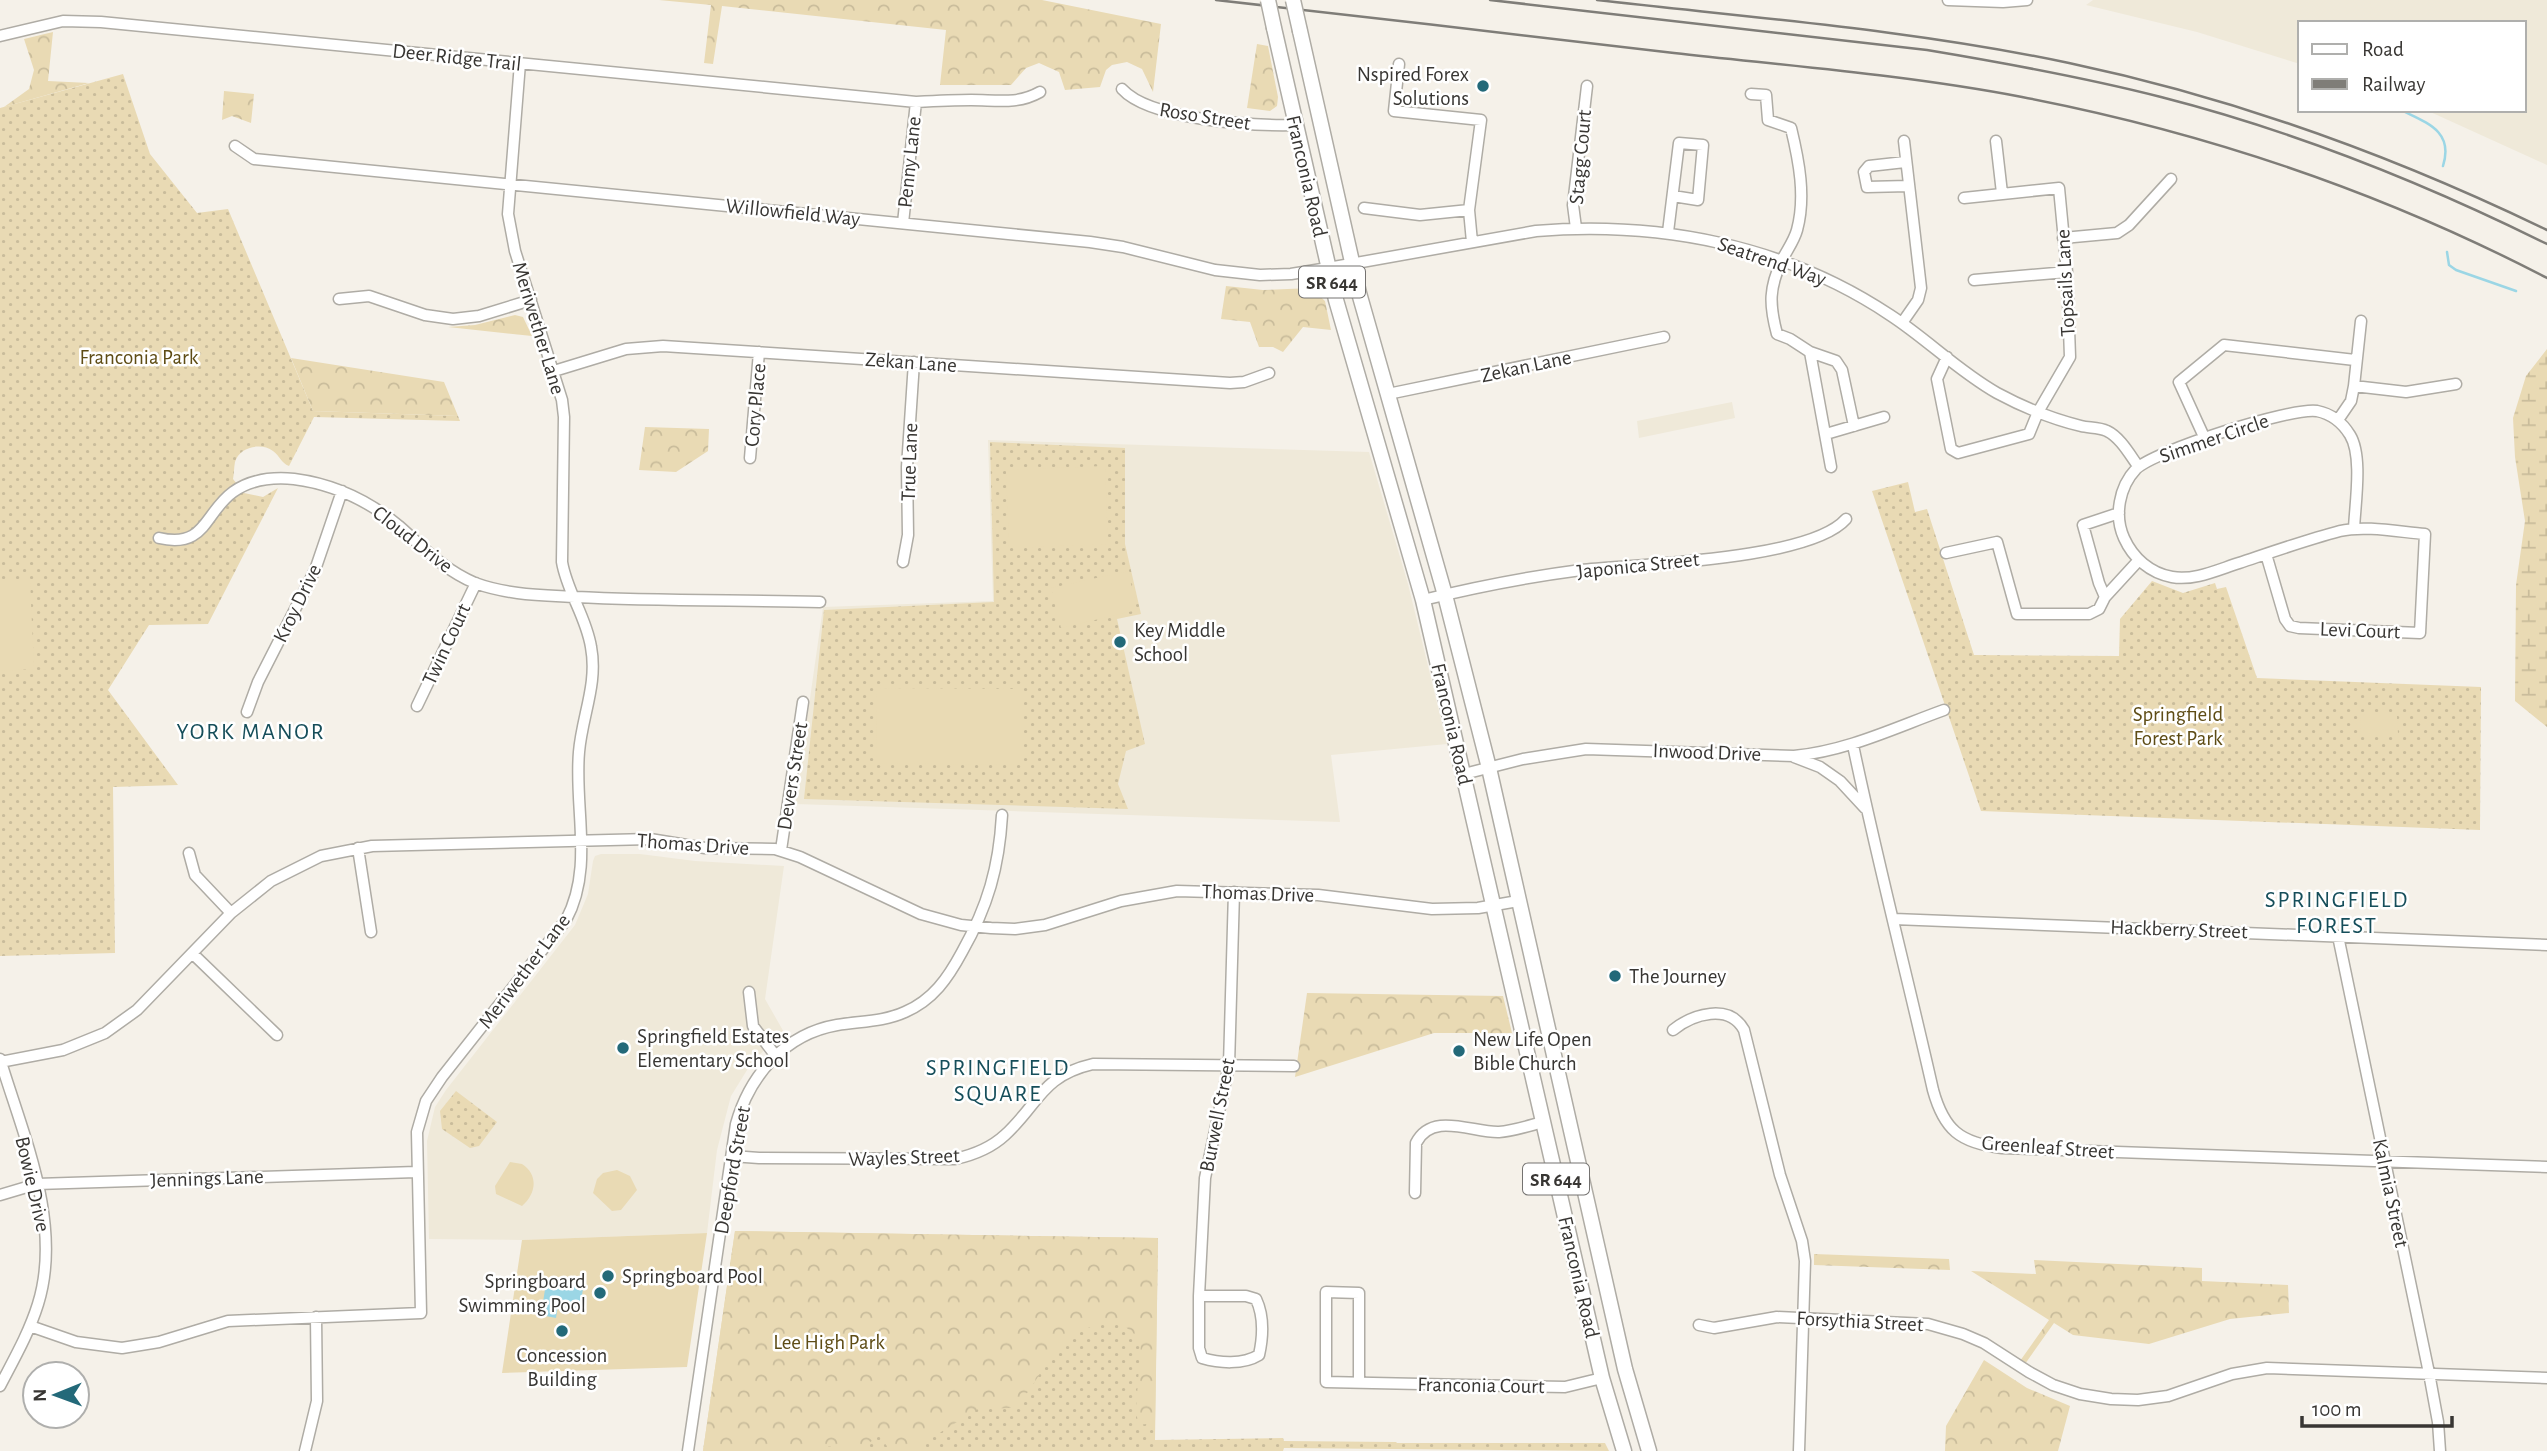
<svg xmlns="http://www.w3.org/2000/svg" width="2547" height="1451" font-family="'Alegreya Sans',sans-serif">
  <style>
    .built { fill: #efe9d9 }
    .grass { fill: url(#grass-dots) }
    .forest { fill: url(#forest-crowns) }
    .wetland { fill: url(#wetland-marsh) }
    .pitch { fill: #e9dab4 }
    .water { fill: #9bd6e5 }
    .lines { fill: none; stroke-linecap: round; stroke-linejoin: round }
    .stream { stroke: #9bd6e5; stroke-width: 2.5 }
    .minor-casing { stroke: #afaca5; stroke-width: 13 }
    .major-casing { stroke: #afaca5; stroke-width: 17 }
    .minor { stroke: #fff; stroke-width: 10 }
    .major { stroke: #fff; stroke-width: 14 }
    .rail { stroke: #7f7d78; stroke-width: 2.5 }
    .major-bridge-casing { stroke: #afaca5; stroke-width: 17; stroke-linecap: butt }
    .major-bridge { stroke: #fff; stroke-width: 14 }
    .poi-dot { fill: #236979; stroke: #fff; stroke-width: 2.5 }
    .labels { text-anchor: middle; stroke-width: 5; stroke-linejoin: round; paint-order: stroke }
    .shield { fill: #fff; stroke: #747270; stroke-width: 2 }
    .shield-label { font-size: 19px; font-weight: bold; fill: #383633 }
    .street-label { font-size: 21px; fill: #383633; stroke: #fff }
    .poi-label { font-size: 21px; fill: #383633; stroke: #fff; text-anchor: start }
    .park-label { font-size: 21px; fill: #5e4c15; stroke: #fff }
    .neighbourhood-label { font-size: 23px; letter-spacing: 2px; fill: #164e5a; stroke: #fff }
  </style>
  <defs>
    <pattern id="grass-dots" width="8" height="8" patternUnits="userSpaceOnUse" patternTransform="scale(1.75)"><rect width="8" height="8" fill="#e9dab4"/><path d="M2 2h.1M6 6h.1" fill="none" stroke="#c9bc9b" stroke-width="1.8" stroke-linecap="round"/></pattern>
    <pattern id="forest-crowns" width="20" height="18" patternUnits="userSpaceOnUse" patternTransform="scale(1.75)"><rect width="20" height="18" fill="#e9dab4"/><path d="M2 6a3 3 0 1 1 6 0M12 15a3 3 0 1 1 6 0" fill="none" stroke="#c9bc9b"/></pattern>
    <pattern id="wetland-marsh" width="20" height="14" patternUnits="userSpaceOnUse" patternTransform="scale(1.75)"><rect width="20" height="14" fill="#e9dab4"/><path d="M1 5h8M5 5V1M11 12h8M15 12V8" fill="none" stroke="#c9bc9b"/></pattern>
  </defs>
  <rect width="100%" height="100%" fill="#f5f1e9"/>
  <path class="built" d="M2093 0H2547V165L2426 110H2524V23H2300V64L2197 32 2086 5Z
    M1732 402 1735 418 1639 438 1637 421Z
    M988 440 1369 452 1408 584 1447 744 1331 755 1340 822 795 804 823 607 993 601Z
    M601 854H640L695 861 784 866 765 999 785 1034 773 1042 752 1062 731 1096 717 1150 707 1233 522 1240 429 1239 427 1141 435 1107 446 1090 575 925 588 894 593 861 595 856Z"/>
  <path class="grass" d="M123 74 150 154 197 213 228 209 313 411 458 416 460 421 314 417 289 466C281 463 280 456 273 451 261 442 239 447 235 462 234 467 234 474 233 479L244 493 263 497 278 488 208 624 149 625 108 690 178 785 113 787 115 953 0 956V108Z
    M990 442 1125 448V544L1141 614 1117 619 1145 744 1126 751 1118 784 1128 809 804 799 824 610 994 602Z
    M1908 482 1915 512 1927 509 1974 655 2119 656 2120 619 2152 581 2183 593 2215 583 2217 589 2226 587 2257 678 2481 687 2480 830 1981 811 1872 491Z
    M456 1091 497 1122 479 1146 470 1148 442 1129 440 1111Z
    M735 1231 1158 1238 1155 1440 1283 1438 1284 1441 1396 1442 1397 1443H1605L1609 1451 1284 1448 1283 1451H703Z"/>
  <path class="forest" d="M659 0H1042L1161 24 1153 92 1142 69 1127 62 1112 65 1106 70 1100 87 1065 90 1059 72 1039 63 1026 68 1011 85H940L946 30 722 6 713 64 704 63 711 5Z
    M53 32 48 81 89 83 4 107 29 89 34 70 24 39Z
    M1257 44 1268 46 1278 97 1277 106 1270 111 1247 108Z
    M224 91 254 94 251 123 232 116 222 120Z
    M1226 286 1263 290 1311 288 1325 301 1331 330 1303 327 1283 352 1273 347H1259L1250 322 1221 319Z
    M515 315 523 317 532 336 448 327 475 325Z
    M291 358 444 382 458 416 313 411Z
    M645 427 709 429 708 451 676 472 639 470Z
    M1307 993 1503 996 1512 1033H1434L1295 1077Z
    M735 1231 1158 1238 1155 1423 1138 1425 1136 1408 1141 1342C1118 1313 1107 1325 1074 1331L1063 1349 1044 1367 1029 1391 1011 1408 978 1409 912 1450H890L879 1436 860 1449 822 1446 808 1451H703Z
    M1814 1254 1949 1259 1950 1270 1814 1265Z
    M2034 1260 2202 1268V1281L2288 1285 2289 1313 2230 1319 2149 1344 2073 1335 2054 1323 2025 1364 2020 1361 2049 1320 1971 1271 2036 1274Z
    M1984 1360 2027 1388 2070 1406 2058 1451H1945L1946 1426Z"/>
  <path class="wetland" d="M2547 349V727L2515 701 2516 585 2525 521 2515 457 2513 418 2526 376Z"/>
  <path class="pitch" d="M1105 466 1108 544 1009 548 1006 470Z
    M1128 571 1137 610 1061 628 1051 588Z
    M30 580 34 669 0 671V582Z
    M877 688 1023 689V765L876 763Z
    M2360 716H2397L2398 733H2361Z
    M510 1162 522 1164C539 1175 536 1194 522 1206L496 1194 495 1186Z
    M617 1170 630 1176 637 1190 621 1210 612 1211 593 1193 597 1179 603 1173Z
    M707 1233 687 1367 502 1373 522 1240Z"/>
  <path class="water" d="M572 1280 584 1282 580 1309 558 1305 556 1318 541 1315 546 1283 570 1287Z"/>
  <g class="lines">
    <path class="stream" d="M2401 110C2427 123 2454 131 2443 166
      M2447 252 2449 265 2456 270 2516 291"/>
    <g class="minor-casing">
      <path id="minor" d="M1948 0 2003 2 2027 0
        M0 36 63 21 101 22 916 102C934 101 952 100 971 100 996 100 1017 105 1040 92
        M1399 64 1394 111 1481 120 1469 210 1472 242
        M1122 89C1150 120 1253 126 1295 125
        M1751 94 1766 95 1768 120 1791 128C1799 161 1806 197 1797 230 1794 241 1787 250 1782 260 1769 288 1769 304 1777 334L1790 339 1810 352 1836 361 1842 370 1854 426
        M1996 141 2002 193
        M235 146 254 159 1090 242 1123 247 1215 270 1260 275 1291 274 1328 268 1536 231C1660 221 1785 245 1890 315 1927 339 1958 371 1997 393 2023 407 2052 419 2081 426 2089 428 2099 427 2107 431 2120 437 2130 455 2138 466
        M1905 162 1869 166 1864 172 1867 187 1908 186
        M1364 208 1420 215 1469 210
        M903 223 916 102
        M1576 228 1573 205 1587 86
        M1668 232 1679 143 1703 145 1698 200 1673 196
        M2063 238 2117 233 2129 225 2171 179
        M1974 280 2067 272
        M339 299 369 296 425 315 453 319 479 316 531 300
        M1902 323 1918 300 1921 288 1904 141
        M1810 352 1831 467
        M1947 357 1937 379 1951 449 1958 453 2029 434 2038 412 2070 357 2067 272 2059 188 1964 198
        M554 371 626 349 663 346 1230 383 1244 382 1269 373
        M2354 386 2406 392 2456 384
        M1388 394 1664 337
        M2338 420 2351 401 2354 386 2361 321
        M1826 434 1884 417
        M2205 439 2179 382 2224 345 2355 360
        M750 458 759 352
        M159 538C206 549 204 513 233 492 251 479 273 477 294 479 333 484 369 501 399 526 424 548 444 570 475 583 508 595 541 595 575 597 656 601 738 600 820 602
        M1946 553 1997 542 2017 614H2089L2099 609 2105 597 2099 583 2083 525 2119 513
        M2266 554 2285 619 2290 626 2299 628 2420 633 2425 534C2400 532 2364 525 2340 531 2306 540 2272 552 2239 563 2217 570 2194 581 2172 577 2150 573 2133 558 2124 538 2114 516 2119 487 2136 469 2154 451 2291 407 2317 411 2332 414 2342 422 2350 435 2363 456 2355 504 2354 529
        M903 562 908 535 907 467 914 362
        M2105 597 2139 560
        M1423 600C1476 587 1527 577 1581 570 1639 564 1810 560 1846 519
        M417 706 476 583
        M247 712 258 682 315 570 342 491
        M1853 745C1877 860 1907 975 1933 1090 1944 1130 1960 1143 2002 1148L2547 1167
        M1794 757 1820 767 1840 781 1865 808
        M1464 774 1523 759 1586 749 1794 756C1847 751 1894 728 1944 710
        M358 848 371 932
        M781 850 803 702
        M189 853 195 875 231 913
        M1894 919 2547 945
        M2338 936 2429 1373 2438 1422 2440 1451
        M193 954 277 1035
        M749 992 753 1026 775 1055
        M1673 1030C1693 1014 1729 1003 1744 1030L1780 1175 1802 1241 1805 1261 1799 1451
        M0 1059C23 1135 63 1224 38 1304 29 1333 14 1359 0 1386
        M0 1062 63 1050 105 1033 137 1010 231 913 271 881 321 856 372 846 650 839 705 848 775 849 800 857 921 914 961 925 991 928 1015 929 1045 925 1121 901 1177 891 1318 895 1432 909 1478 908 1518 901
        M732 1156 759 1158 955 1159C973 1155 991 1148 1005 1135 1039 1104 1041 1076 1093 1064L1294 1066
        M1415 1193 1416 1143C1432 1111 1473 1133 1499 1132 1513 1131 1528 1126 1543 1122
        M0 1195 37 1184 416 1172
        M1199 1296 1205 1178 1229 1065 1234 892
        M1199 1296H1246L1256 1299C1264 1316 1263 1337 1259 1355 1243 1365 1219 1363 1202 1358L1199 1348Z
        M1699 1325 1714 1328 1777 1317 1928 1324 1963 1334 1984 1343 2029 1372 2053 1385 2080 1394 2111 1399 2138 1400 2168 1396 2232 1374 2267 1368 2547 1378
        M30 1326 76 1342 122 1348 159 1342 228 1321 421 1313 417 1132 426 1101 442 1077 566 920C594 868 574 808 579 752 582 716 598 684 591 647 586 616 567 592 562 562L564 417 562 400 515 251 508 214 520 63
        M1359 1383V1293L1326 1292V1382L1565 1387 1602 1378
        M305 1451 317 1401 316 1317
        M688 1451 736 1124C750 1075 785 1034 837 1025 860 1021 883 1022 905 1012 933 1000 948 978 962 952 988 906 999 867 1002 815"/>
    </g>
    <g class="major-casing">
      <path id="major" d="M1274 28 1336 300 1423 600 1602 1378 1624 1451
        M1300 31 1359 293 1445 595 1489 768 1625 1369 1649 1451"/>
    </g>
    <use href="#minor" class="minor"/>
    <use href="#major" class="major"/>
    <path class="rail" d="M1216 0C1369 17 1521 35 1674 53 1790 66 1907 75 2022 97 2204 132 2382 192 2547 278
      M1490 0 1927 50C2005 63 2083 77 2161 97 2294 131 2424 183 2547 244
      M1597 0C1755 18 1914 30 2069 63 2235 98 2394 156 2547 230"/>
    <g class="major-bridge-casing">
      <path id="major-bridge" d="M1268 0 1274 28
        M1293 0 1300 31"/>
    </g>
    <use href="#major-bridge" class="major-bridge"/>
  </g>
  <g class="poi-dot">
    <circle cx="1483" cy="86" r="7"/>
    <circle cx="1120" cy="642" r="7"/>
    <circle cx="1615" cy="976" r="7"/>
    <circle cx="623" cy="1048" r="7"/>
    <circle cx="1459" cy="1051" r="7"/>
    <circle cx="608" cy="1276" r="7"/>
    <circle cx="600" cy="1293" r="7"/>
    <circle cx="562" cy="1331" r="7"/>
  </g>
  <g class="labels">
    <g class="shield">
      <rect x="1299" y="266.5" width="66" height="31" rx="5"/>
      <rect x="1523" y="1163.5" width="66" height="31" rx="5"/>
    </g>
    <g class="shield-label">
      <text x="1332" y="289">SR 644</text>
      <text x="1556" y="1186">SR 644</text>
    </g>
    <g class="street-label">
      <text transform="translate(457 57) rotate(6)" y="7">Deer Ridge Trail</text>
      <text transform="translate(1205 116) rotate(9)" y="7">Roso Street</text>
      <text transform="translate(1580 157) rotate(-85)" y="7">Stagg Court</text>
      <text transform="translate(909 162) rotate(-84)" y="7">Penny Lane</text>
      <text transform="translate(1307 176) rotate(77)" y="7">Franconia Road</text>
      <text transform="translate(793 212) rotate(6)" y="7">Willowfield Way</text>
      <text transform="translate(1772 261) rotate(19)" y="7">Seatrend Way</text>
      <text transform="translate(2065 283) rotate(-93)" y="7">Topsails Lane</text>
      <text transform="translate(539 328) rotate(73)" y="7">Meriwether Lane</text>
      <text transform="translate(911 362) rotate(4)" y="7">Zekan Lane</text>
      <text transform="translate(1526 366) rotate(-12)" y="7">Zekan Lane</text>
      <text transform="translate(755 405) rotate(-85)" y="7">Cory Place</text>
      <text transform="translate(2214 438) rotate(-19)" y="7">Simmer Circle</text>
      <text transform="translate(909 462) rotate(-88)" y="7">True Lane</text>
      <text transform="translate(413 539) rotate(38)" y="7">Cloud Drive</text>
      <text transform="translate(1638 565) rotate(-6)" y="7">Japonica Street</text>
      <text transform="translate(297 603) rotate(-64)" y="7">Kroy Drive</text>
      <text transform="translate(2360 630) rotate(2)" y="7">Levi Court</text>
      <text transform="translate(446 644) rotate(-65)" y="7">Twin Court</text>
      <text transform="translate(1452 724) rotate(77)" y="7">Franconia Road</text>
      <text transform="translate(1707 752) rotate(2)" y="7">Inwood Drive</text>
      <text transform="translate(792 776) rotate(-81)" y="7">Devers Street</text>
      <text transform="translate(693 844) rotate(4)" y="7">Thomas Drive</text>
      <text transform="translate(1258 893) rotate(2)" y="7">Thomas Drive</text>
      <text transform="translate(2179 929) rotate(2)" y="7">Hackberry Street</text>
      <text transform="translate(524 971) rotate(-53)" y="7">Meriwether Lane</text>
      <text transform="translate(1217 1115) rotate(-79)" y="7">Burwell Street</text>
      <text transform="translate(2048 1147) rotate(4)" y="7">Greenleaf Street</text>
      <text transform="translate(904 1157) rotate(-2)" y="7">Wayles Street</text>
      <text transform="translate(732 1170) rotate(-80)" y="7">Deepford Street</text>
      <text transform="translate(207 1178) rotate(-2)" y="7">Jennings Lane</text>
      <text transform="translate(33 1184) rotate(77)" y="7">Bowie Drive</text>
      <text transform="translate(2391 1193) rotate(78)" y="7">Kalmia Street</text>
      <text transform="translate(1579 1277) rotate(77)" y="7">Franconia Road</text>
      <text transform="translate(1860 1321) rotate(3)" y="7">Forsythia Street</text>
      <text transform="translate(1481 1385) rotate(1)" y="7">Franconia Court</text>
    </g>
    <g class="poi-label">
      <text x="1469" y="81" text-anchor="end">Nspired Forex<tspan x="1469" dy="24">Solutions</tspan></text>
      <text x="1134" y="637">Key Middle<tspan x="1134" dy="24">School</tspan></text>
      <text x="1629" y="983">The Journey</text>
      <text x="637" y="1043">Springfield Estates<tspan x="637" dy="24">Elementary School</tspan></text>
      <text x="1473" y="1046">New Life Open<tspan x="1473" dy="24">Bible Church</tspan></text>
      <text x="622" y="1283">Springboard Pool</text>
      <text x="586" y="1288" text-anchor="end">Springboard<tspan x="586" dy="24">Swimming Pool</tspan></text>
      <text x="562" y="1362" text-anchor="middle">Concession<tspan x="562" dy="24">Building</tspan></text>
    </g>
    <g class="park-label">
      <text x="139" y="364">Franconia Park</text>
      <text x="2178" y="721">Springfield<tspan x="2178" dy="24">Forest Park</tspan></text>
      <text x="829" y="1349">Lee High Park</text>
    </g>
    <g class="neighbourhood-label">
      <text x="251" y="739">YORK MANOR</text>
      <text x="2337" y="907">SPRINGFIELD<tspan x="2337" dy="26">FOREST</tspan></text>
      <text x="998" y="1075">SPRINGFIELD<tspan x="998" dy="26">SQUARE</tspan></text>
    </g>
  </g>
  <rect x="2298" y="21" width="228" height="91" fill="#ffffff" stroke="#afafad" stroke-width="2"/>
  <rect x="2312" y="44" width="35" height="10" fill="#ffffff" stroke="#afafad" stroke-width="2"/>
  <text x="2362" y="56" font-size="21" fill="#383633">Road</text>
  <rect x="2312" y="79" width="35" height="10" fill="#7f7d78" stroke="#afafad" stroke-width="2"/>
  <text x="2362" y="91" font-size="21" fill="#383633">Railway</text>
  <g transform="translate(56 1395) rotate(269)"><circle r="33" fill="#ffffff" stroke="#afafad" stroke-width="2"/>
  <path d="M0-5L12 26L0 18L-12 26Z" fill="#236979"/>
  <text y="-10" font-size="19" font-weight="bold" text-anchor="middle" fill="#383633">N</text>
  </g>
  <path d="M2302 1416v10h150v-10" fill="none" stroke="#383633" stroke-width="3.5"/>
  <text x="2312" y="1416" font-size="21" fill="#383633" stroke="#ffffff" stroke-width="5" paint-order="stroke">100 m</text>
</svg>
